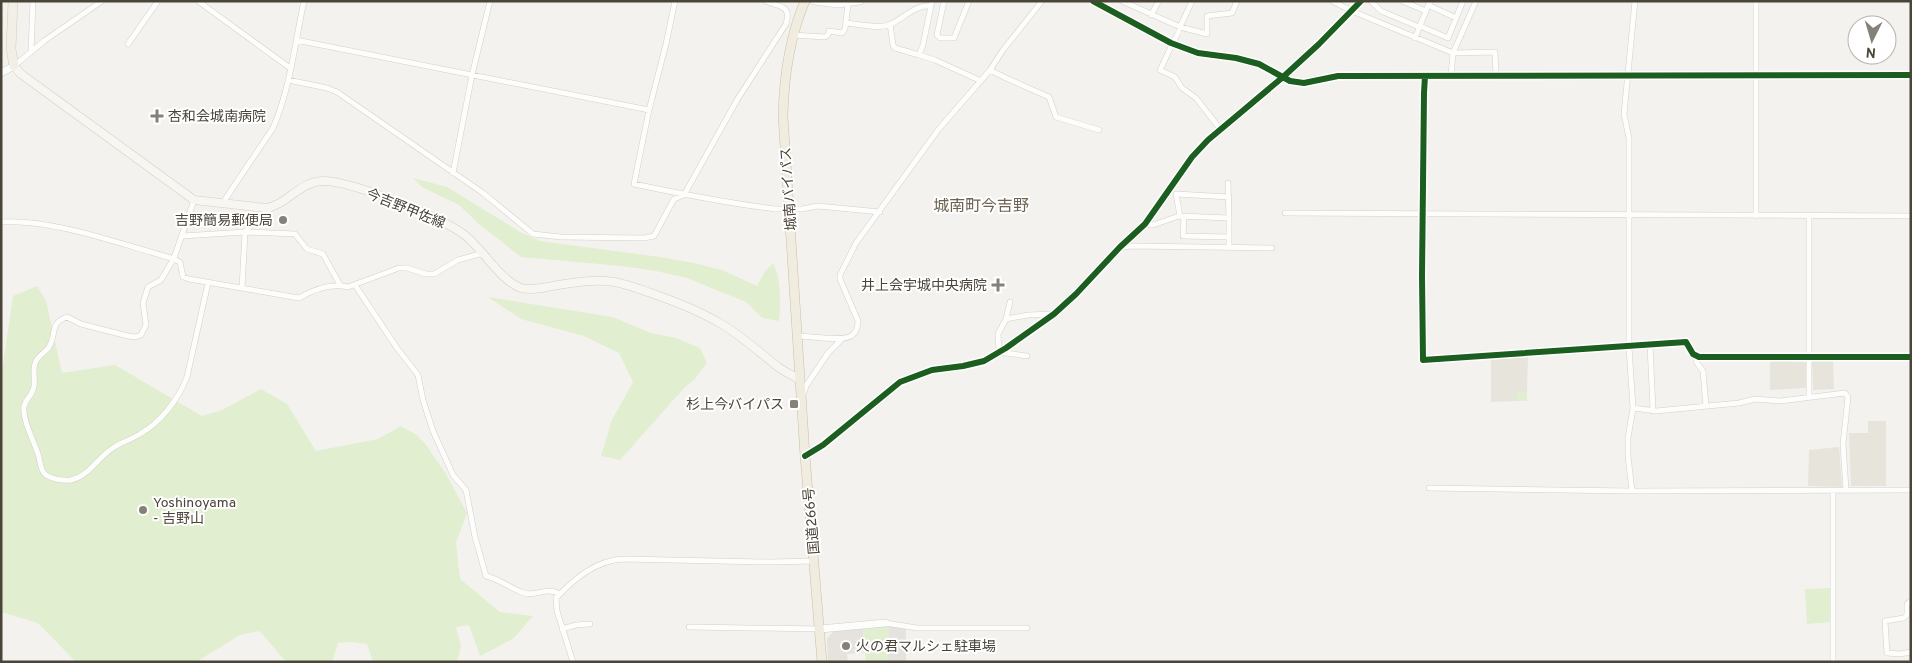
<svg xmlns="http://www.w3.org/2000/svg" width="1912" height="663" font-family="Overpass,'Noto Sans JP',sans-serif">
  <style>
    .residential { fill: #e7e4dc }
    .green { fill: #e1eecf }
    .parking { fill: #e6e3df }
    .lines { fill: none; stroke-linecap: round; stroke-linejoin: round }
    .minor-casing { stroke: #d2d0cb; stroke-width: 6 }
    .tertiary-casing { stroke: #d2d0cb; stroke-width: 8 }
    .secondary-casing { stroke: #d3cfc5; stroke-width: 9 }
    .primary-casing { stroke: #d6cebb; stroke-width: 10 }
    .trunk-casing { stroke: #ccbfa9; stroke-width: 10 }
    .minor { stroke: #fdfdfc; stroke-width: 5 }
    .tertiary { stroke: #fdfdfc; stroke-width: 7 }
    .secondary { stroke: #f7f6f1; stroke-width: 8 }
    .primary { stroke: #f2efe6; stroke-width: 9 }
    .trunk { stroke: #f0ece0; stroke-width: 9 }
    .minor-bridge-casing { stroke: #d2d0cb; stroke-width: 6; stroke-linecap: butt }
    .minor-bridge { stroke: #fdfdfc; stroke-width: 5 }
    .cycleway-casing { stroke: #fff; stroke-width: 9 }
    .cycleway { stroke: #1b5e20; stroke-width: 6 }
    .poi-dot { fill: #868178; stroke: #fff; stroke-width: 2 }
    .labels { text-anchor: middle; stroke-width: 4; stroke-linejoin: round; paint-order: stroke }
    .poi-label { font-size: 14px; fill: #4b4439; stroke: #fff; text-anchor: start }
    .street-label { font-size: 14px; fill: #4b4439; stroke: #fff }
    .quarter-label { font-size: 16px; fill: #6e6250; stroke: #fff }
  </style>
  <rect width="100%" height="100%" fill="#f4f2ee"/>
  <path class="residential" d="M1528 357 1527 392H1517V401L1491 402V359Z
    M1770 360 1806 362V388L1770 390Z
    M1812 361H1833L1834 389 1813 390Z
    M1868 421H1886V486H1851L1849 433H1868Z
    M1839 447 1842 487 1808 486 1809 450Z"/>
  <path class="green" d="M413 178 447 187 520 232 540 241 660 257 694 263 722 270 757 286 765 271 773 263C781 276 781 306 779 321L762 318 746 302 687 278 656 271 621 266 521 257 479 224 459 205 422 187Z
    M37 286 46 301 62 373 115 365 202 416 222 410 261 389 287 404 316 451 378 439 401 426 417 435 426 445 446 474 467 513 456 542 460 579 500 612 533 616 513 639 480 656 469 625 456 627 461 646 457 662H373L367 644 352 642 338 643 332 662H286L260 631 240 635 196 662H76L38 623 1 612V379L13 296Z
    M488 297 612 317 651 333 676 338 700 348 707 363 694 380 685 387 620 460 601 456 612 420 633 382 619 353 584 336 521 319Z
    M1517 392H1527V401H1517Z
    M1831 588V622L1807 624 1805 589Z
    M889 625 888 662H866L863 627Z"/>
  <path class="parking" d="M889 625 906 629V662H888Z
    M863 627 865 652 847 654 848 662H828L827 639 835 629Z"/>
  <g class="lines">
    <g class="minor-casing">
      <path id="minor" d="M198 1 290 68
        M675 1 666 44 649 110 634 184C681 194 727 203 775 209
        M944 1 937 35 940 38H954L969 1
        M1122 1 1180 27 1192 1
        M1332 1 1352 11 1453 53 1495 52 1496 76
        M1371 1 1381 11 1419 27
        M1402 1 1426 11
        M1428 5 1456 18
        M1151 15 1159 1
        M846 23C859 24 876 29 889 25 902 20 915 4 931 6
        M890 24 893 45 895 48 919 55 923 45 932 1
        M1420 26 1448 38 1463 1
        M1179 30 1180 27 1207 34V16L1232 13 1237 1
        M792 35 825 37 828 35 829 31 842 33 845 29 848 4
        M1415 38 1430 1
        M296 40 649 110
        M128 44 158 1
        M1169 51 1160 70 1175 77 1182 88 1196 98 1221 130
        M31 52 33 1
        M919 55 935 60 981 81
        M14 66 44 41 102 1
        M990 70 1006 78 1049 97 1056 117 1099 130
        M1425 76 1424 93 1422 276 1423 360 1686 342 1693 354 1699 357H1911
        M1451 76 1453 53 1476 1
        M288 80 327 88 337 92 483 193 533 234 561 237 644 238 654 236 674 199 684 195 737 100 786 24C792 4 778 7 766 1
        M453 173 472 75 490 1
        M1228 183 1229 218
        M194 200 174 258 161 280 148 287 143 303 146 325 141 335 135 337 128 336 81 324 67 317C49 323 57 334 49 347 46 352 39 355 36 361 31 370 37 381 33 390 31 397 25 399 24 407 22 420 35 443 39 457 40 463 41 471 45 474 50 479 64 481 71 480 90 476 99 455 116 446 123 442 132 439 140 434 161 422 178 400 187 377L208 283
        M222 204 273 128C290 89 295 43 304 1
        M273 207 257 219 245 232 295 234 307 249 323 254 340 285
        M802 209 818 206 880 212
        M1285 213 1911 216
        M1180 216 1176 194 1229 197
        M1184 216 1183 236 1229 237
        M1756 216V1
        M1 222C54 219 120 244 171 258L180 262 183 277 189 279 299 298C314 289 331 283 348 287L399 268H407L426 274H434L458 260 483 253
        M1145 224 1153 225 1179 216 1229 218V248
        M183 236 245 232 242 288
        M1120 247 1134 246 1272 248
        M355 285 397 348 418 375 423 400 433 431 453 475 466 490 475 537 486 576C500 579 511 589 524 593 538 597 545 586 560 594
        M1010 302 1006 319 998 334 999 352 1027 356
        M1006 319 1028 315 1054 314
        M797 336C809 336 842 342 851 336 856 333 858 326 858 321L840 279V275L856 243 938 130 990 70 1003 50 1042 1
        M1650 345 1653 411
        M1695 356 1697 363 1703 371 1706 406
        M803 395 806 386 828 353 842 339
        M1809 397V216
        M1633 408 1656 411 1739 403 1755 399 1780 401 1845 393 1848 397 1843 444 1846 490
        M1429 488 1632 491 1911 490
        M1632 491 1628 456V438L1633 408 1629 347V138L1624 114 1635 1
        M1911 601 1907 604V615L1904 618 1885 621 1887 653 1900 654 1911 652
        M885 623 917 628H1027
        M689 627 820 629
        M562 629 576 625 590 624
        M573 662 557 611 556 598C574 579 596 560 624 559L770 562 814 561
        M1833 662V490"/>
    </g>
    <g class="tertiary-casing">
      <path id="tertiary" d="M814 1 838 4 860 1
        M1093 1 1171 43 1198 53 1236 58 1259 64 1290 81 1304 83 1338 76 1911 75
        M1 73 14 66
        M805 456 823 445 900 382 932 370 963 366 984 361 1006 348 1054 314 1076 294 1120 247 1145 224 1192 157 1208 140 1283 77 1319 44 1361 1
        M820 629 885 623"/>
    </g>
    <g class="secondary-casing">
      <path id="secondary" d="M14 66 21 74 194 200 266 208C287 205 299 182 322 181 350 180 444 218 466 236 483 250 501 281 521 288 532 291 546 287 558 285 577 282 595 279 614 282 627 284 639 289 651 293 676 302 700 311 723 325 743 337 759 352 777 366 784 372 793 375 800 380"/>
    </g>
    <g class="primary-casing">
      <path id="primary" d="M13 1 11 49 14 66"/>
    </g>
    <g class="trunk-casing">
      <path id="trunk" d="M805 1C789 38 784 76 783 116L805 456 822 662"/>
    </g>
    <use href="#minor" class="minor"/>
    <use href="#tertiary" class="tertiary"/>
    <use href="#secondary" class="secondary"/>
    <use href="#primary" class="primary"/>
    <use href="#trunk" class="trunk"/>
    <g class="minor-bridge-casing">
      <path id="minor-bridge" d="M1169 51 1178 33
        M775 209H802"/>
    </g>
    <use href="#minor-bridge" class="minor-bridge"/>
    <g class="cycleway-casing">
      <path id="cycleway" d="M1093 1 1171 43 1198 53 1236 58 1259 64 1290 81 1304 83 1338 76 1911 75
        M1425 76 1424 93 1422 276 1423 360 1686 342 1693 354 1699 357H1911
        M805 456 823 445 900 382 932 370 963 366 984 361 1006 348 1054 314 1076 294 1120 247 1145 224 1192 157 1208 140 1283 77 1319 44 1361 1"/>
    </g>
    <use href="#cycleway" class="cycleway"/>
  </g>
  <g class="poi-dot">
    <path d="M154.5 108.5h5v5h5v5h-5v5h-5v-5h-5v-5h5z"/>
    <circle cx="283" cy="220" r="5"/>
    <path d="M995.5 277.5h5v5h5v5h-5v5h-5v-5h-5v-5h5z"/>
    <rect x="789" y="399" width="10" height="10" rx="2.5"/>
    <circle cx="143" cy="510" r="5"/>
    <circle cx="846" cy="646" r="5"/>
  </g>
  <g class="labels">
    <g class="poi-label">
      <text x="168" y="121">杏和会城南病院</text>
      <text x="273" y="225" text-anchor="end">吉野簡易郵便局</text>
      <text x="987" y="290" text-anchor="end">井上会宇城中央病院</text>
      <text x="784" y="409" text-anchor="end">杉上今·バイパス</text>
      <text x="153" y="507">Yoshinoyama<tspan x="153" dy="16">- 吉野山</tspan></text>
      <text x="856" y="651">火の君マルシェ駐車場</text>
    </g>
    <g class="street-label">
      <text transform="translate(788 189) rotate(-94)" y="5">城南バイパス</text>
      <text transform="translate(406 208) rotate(22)" y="5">今吉野甲佐線</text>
      <text transform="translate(811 521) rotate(-95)" y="5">国道266号</text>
    </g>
    <g class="quarter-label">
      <text x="981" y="211">城南町今吉野</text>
    </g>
  </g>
  <rect width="1912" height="663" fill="none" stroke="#4b4439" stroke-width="5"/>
  <g transform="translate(1872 40) rotate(185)"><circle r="24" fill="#ffffff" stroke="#b7b4b0"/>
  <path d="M0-4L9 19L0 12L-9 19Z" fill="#868178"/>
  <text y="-8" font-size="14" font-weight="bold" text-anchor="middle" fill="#4b4439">N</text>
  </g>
</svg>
